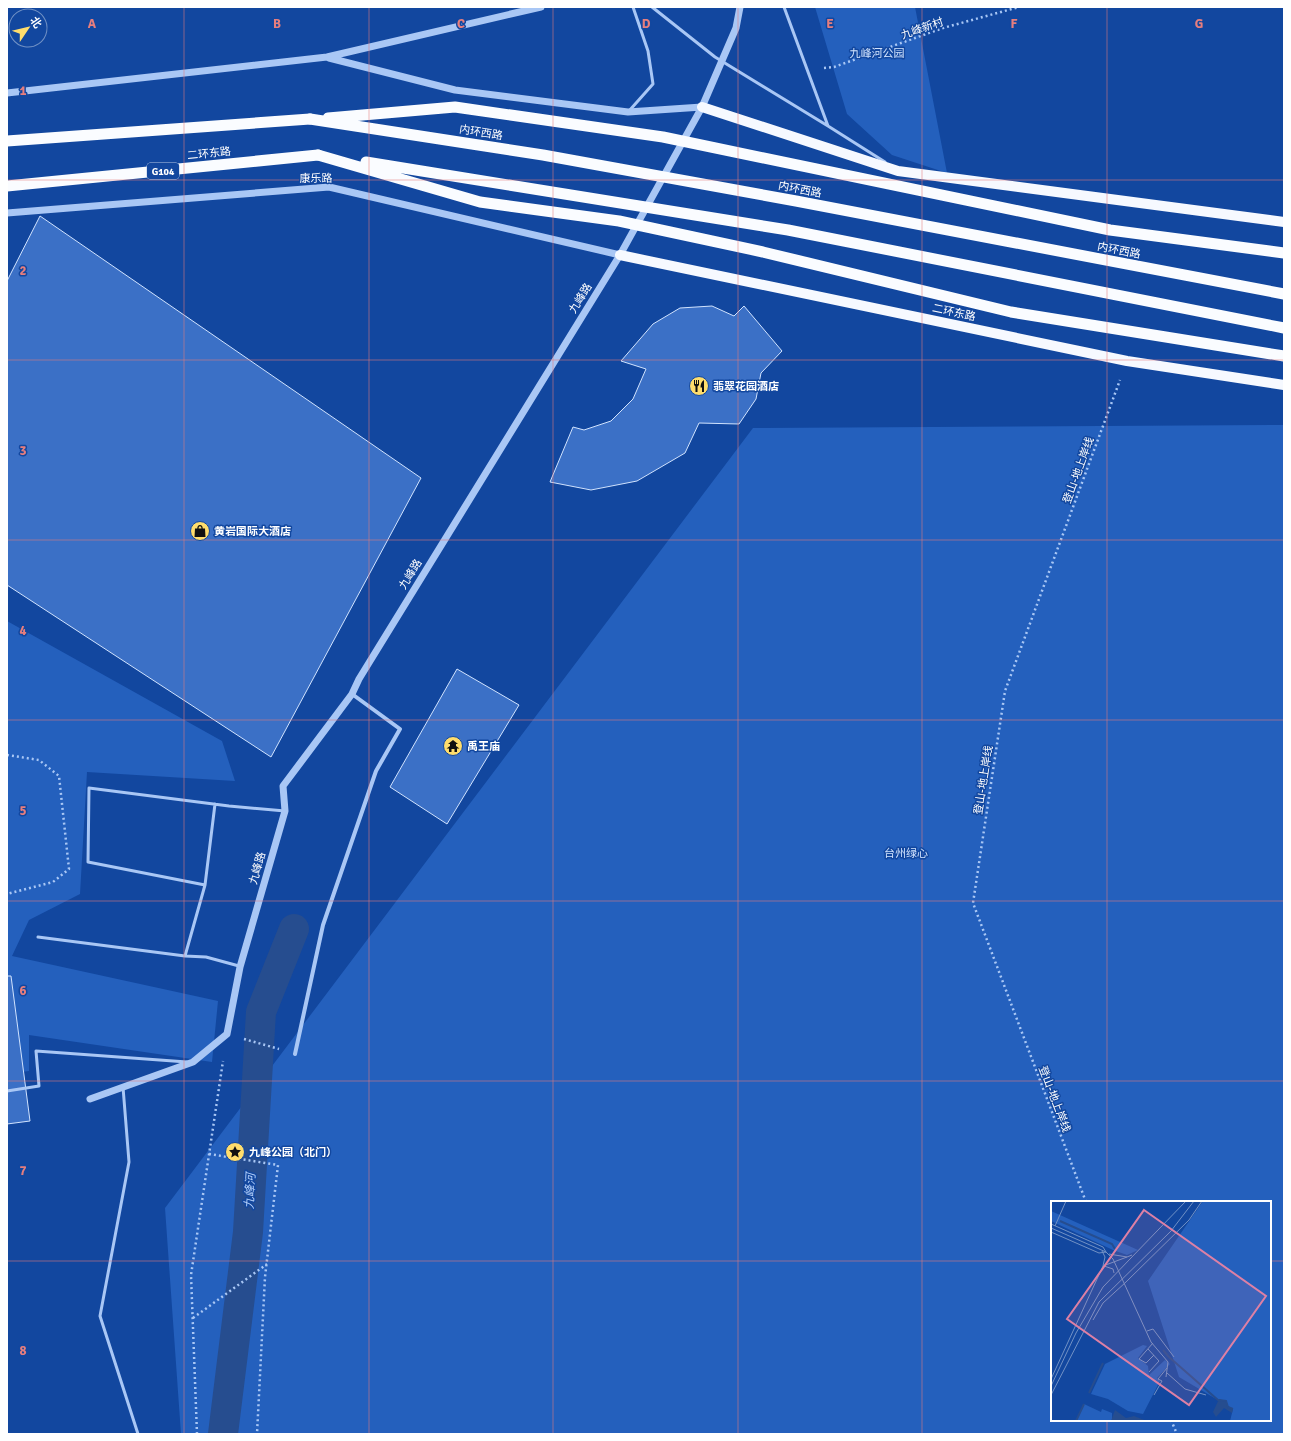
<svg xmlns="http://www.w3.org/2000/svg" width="1291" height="1441" font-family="Signika,'Noto Sans SC',sans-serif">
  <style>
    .green { fill: #2460bd; fill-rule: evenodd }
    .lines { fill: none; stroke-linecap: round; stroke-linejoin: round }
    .canal { stroke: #264d8f; stroke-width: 30 }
    .building { fill: #3b70c6; stroke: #d1e3fe }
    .path { stroke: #a9c7f5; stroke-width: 2.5; stroke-dasharray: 2 3; stroke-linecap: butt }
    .service { stroke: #a9c7f5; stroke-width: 3 }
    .minor { stroke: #a9c7f5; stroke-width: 4 }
    .tertiary { stroke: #a9c7f5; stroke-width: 7 }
    .primary { stroke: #f6f9ff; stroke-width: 10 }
    .trunk { stroke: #fafcff; stroke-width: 11 }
    .trunk-bridge { stroke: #fafcff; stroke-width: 11 }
    .grid { fill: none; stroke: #e67e7e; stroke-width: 1; stroke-opacity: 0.55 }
    .labels { text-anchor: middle; stroke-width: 3; stroke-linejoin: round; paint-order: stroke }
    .shield { fill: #12479f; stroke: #b8c8e2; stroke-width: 1 }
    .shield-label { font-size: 10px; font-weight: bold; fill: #fff }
    .street-label { font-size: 11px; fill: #fff; stroke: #12479f }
    .park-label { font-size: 11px; fill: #d1e3fe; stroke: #12479f }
    .poi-label { font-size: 11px; font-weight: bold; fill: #fff; stroke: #12479f; text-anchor: start }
    .water-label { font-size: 12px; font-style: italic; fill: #b5d1fb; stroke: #12479f }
    .inset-river { fill: none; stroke: #264d8f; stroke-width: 2 }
    .inset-road { fill: none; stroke: #7191c5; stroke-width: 1 }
    .view { fill: #dd80a5; fill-opacity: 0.15; stroke: #dd80a5; stroke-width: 2 }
    .inset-edge { fill: none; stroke: #fff; stroke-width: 2 }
    .grid-label { font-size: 13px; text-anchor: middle; font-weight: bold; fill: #e67e7e; stroke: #12479f; stroke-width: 3; stroke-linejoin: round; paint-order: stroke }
  </style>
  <rect width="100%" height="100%" fill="#12479f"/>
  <path class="green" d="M815 7H915L947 173 892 155 847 114Z
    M1284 425V1434H181L165 1208 753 428ZM1052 1202H1270V1420H1052Z
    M7 621 222 741 235 781 87 772 80 894 29 920 12 956 218 1001 212 1062 29 1035V1071L7 1074Z"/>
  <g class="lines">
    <path class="canal" d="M223 1434 248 1232 261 1012 294 929"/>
  </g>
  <path class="building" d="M40 216 421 478 271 757 7 585V281Z
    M712 306 734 316 744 306 782 351 761 373 756 399 739 424 699 423 685 453 637 481 591 490 550 482 573 427 584 430 611 421 633 399 646 369 621 361 653 324 680 308Z
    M457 669 519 705 447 824 390 787Z
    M7 976H11L30 1121 7 1124Z"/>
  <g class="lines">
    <path class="path" d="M824 68 834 67 943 28 1019 7
      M7 755 39 760 59 776 69 869 53 882 7 894
      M244 1039 279 1049
      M209 1154 278 1165 265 1277 257 1434
      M1086 1202 973 903 1005 691 1120 380
      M193 1318 267 1264
      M1171 1420 1177 1434
      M197 1434 191 1275 223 1061"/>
    <path class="service" d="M652 7 715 57 828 126
      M784 7 828 126 885 162
      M629 111 653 84 648 51 633 7
      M205 885 88 862 89 788 229 806 285 811
      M38 937 185 956 205 885 215 804
      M185 956 206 957 239 966
      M123 1087 129 1162 100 1316 138 1434
      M7 1091 39 1086 36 1051 187 1062"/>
    <path class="minor" d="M295 1054 323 925 376 771 400 729 352 694"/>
    <path class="tertiary" d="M329 58 455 90 628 112 702 107
      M7 93 327 57 541 7
      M7 213 329 187 620 255
      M90 1099 193 1062 227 1034 240 967 285 811 283 786 352 694 359 679 620 255 702 107 736 28 740 7"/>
    <path class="primary" d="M702 107 898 171 1284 222
      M620 255 1127 361 1284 385"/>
    <path class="trunk" d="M7 141 310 119
      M7 186 318 155"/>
    <path class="trunk-bridge" d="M328 118 455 107 663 137 1110 230 1284 253
      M310 119 543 155 796 201 1284 294
      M318 155 480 202 619 221 763 252 1011 312 1284 356
      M366 162 788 230 1284 328"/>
  </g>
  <path class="grid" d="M184 7V1434M369 7V1434M553 7V1434M738 7V1434M922 7V1434M1107 7V1202M7 180H1284M7 360H1284M7 540H1284M7 720H1284M7 901H1284M7 1081H1284M7 1261H1052M1270 1261H1284M1107 1420V1434"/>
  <defs>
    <g id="restaurant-disc" transform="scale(1)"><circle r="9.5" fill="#ffdd6c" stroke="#12479f"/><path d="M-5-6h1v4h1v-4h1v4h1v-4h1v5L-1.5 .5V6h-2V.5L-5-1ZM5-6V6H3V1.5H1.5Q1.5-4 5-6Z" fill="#111"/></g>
    <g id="shop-disc" transform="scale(1)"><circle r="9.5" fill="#ffdd6c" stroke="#12479f"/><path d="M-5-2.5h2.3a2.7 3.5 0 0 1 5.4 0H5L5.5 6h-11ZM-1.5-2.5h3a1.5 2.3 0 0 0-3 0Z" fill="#111"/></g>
    <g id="temple-disc" transform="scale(1)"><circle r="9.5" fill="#ffdd6c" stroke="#12479f"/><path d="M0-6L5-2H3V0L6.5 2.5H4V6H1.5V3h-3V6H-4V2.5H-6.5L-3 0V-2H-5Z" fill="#111"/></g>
    <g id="sight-disc" transform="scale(1)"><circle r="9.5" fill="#ffdd6c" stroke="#12479f"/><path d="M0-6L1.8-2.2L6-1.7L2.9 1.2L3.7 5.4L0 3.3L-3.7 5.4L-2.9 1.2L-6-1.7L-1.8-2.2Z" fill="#111"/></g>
  </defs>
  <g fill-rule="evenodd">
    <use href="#restaurant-disc" x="699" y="386"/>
    <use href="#shop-disc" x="200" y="531"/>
    <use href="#temple-disc" x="453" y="746"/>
    <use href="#sight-disc" x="235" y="1152"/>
  </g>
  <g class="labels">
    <rect class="shield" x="147" y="163" width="32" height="16" rx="3"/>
    <g class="shield-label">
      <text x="163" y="175">G104</text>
    </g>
    <g class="street-label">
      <text transform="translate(922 28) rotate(-19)" y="4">九峰新村</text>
      <text transform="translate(481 132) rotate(9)" y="4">内环西路</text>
      <text transform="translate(209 153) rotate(-6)" y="4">二环东路</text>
      <text transform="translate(316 178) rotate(-1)" y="4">康乐路</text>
      <text transform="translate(800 189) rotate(11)" y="4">内环西路</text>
      <text transform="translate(1119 250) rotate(11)" y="4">内环西路</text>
      <text transform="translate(580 298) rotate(-58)" y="4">九峰路</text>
      <text transform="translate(954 312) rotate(12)" y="4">二环东路</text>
      <text transform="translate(1078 470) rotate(-70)" y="4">登山-地上岸线</text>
      <text transform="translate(410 574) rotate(-58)" y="4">九峰路</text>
      <text transform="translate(983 780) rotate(-81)" y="4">登山-地上岸线</text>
      <text transform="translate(257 868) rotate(-74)" y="4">九峰路</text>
      <text transform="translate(1055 1099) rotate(69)" y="4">登山-地上岸线</text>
    </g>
    <g class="park-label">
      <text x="877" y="57">九峰河公园</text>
      <text x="906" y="857">台州绿心</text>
    </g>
    <g class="poi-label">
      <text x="713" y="390">翡翠花园酒店</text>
      <text x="214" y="535">黄岩国际大酒店</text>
      <text x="467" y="750">禹王庙</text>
      <text x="249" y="1156">九峰公园（北门）</text>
    </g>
    <g class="water-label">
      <text transform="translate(250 1191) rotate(-87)" y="4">九峰河</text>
    </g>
  </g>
  <g transform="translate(1051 1201)">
    <rect width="220" height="220" fill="#12479f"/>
    <path d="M152 0H220V220H179L182 208 128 176 97 80ZM0 10 87 49 76 54 62 49 0 20ZM92 144 96 145 87 157 97 165 98 174 114 159 119 163 106 177 109 180 92 213 77 210 57 198 40 193 54 163ZM33 203 50 211 51 208 61 212V219L25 220Z" fill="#2460bd"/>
    <path d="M168 198 175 200 177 206 182 208 181 212 173 207 165 216 162 211ZM64 209 75 217 83 215 96 220H60Z" fill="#264d8f"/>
    <path class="inset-river" d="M9 20 61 43 64 48M112 149 118 156 167 199 175 200 177 206 182 208M38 192 52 162M25 220 33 203"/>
    <path class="inset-road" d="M0 23 52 46 55 51 48 52 0 31M4 25 15 0M0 27 55 51 62 58 100 141 117 161 115 176M58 53 76 56 81 54M52 65 76 56M53 65 62 68 63 72M75 81 138 19 151 0M42 119 52 102 75 81M96 130 102 128 123 156M102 142 88 158 95 162 103 154M97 148 108 160 98 171M116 172 134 188 155 194M0 178 52 65 54 56 51 50M0 185 25 132 52 86 135 0M0 194 48 101 120 30 143 0M103 194 111 180 107 178 116 167"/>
    <path class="view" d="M93 9 215 95 138 204 16 118Z"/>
    <rect width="220" height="220" class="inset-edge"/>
  </g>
  <g class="grid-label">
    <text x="92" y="28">A</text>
    <text x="277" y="28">B</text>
    <text x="461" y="28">C</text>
    <text x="646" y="28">D</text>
    <text x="830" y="28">E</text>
    <text x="1014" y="28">F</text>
    <text x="1199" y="28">G</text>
    <text x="23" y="95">1</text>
    <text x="23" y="275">2</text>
    <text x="23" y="455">3</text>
    <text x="23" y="635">4</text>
    <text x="23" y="815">5</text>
    <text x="23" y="995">6</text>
    <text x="23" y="1175">7</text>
    <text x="23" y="1355">8</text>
  </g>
  <rect width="1291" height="1441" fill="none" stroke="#ffffff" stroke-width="16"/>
  <g transform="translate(28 28) rotate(55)"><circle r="19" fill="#12479f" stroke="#7191c5"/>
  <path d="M0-3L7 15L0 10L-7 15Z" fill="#ffdd6c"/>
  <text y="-6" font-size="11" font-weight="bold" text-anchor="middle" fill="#ffffff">北</text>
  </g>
</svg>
